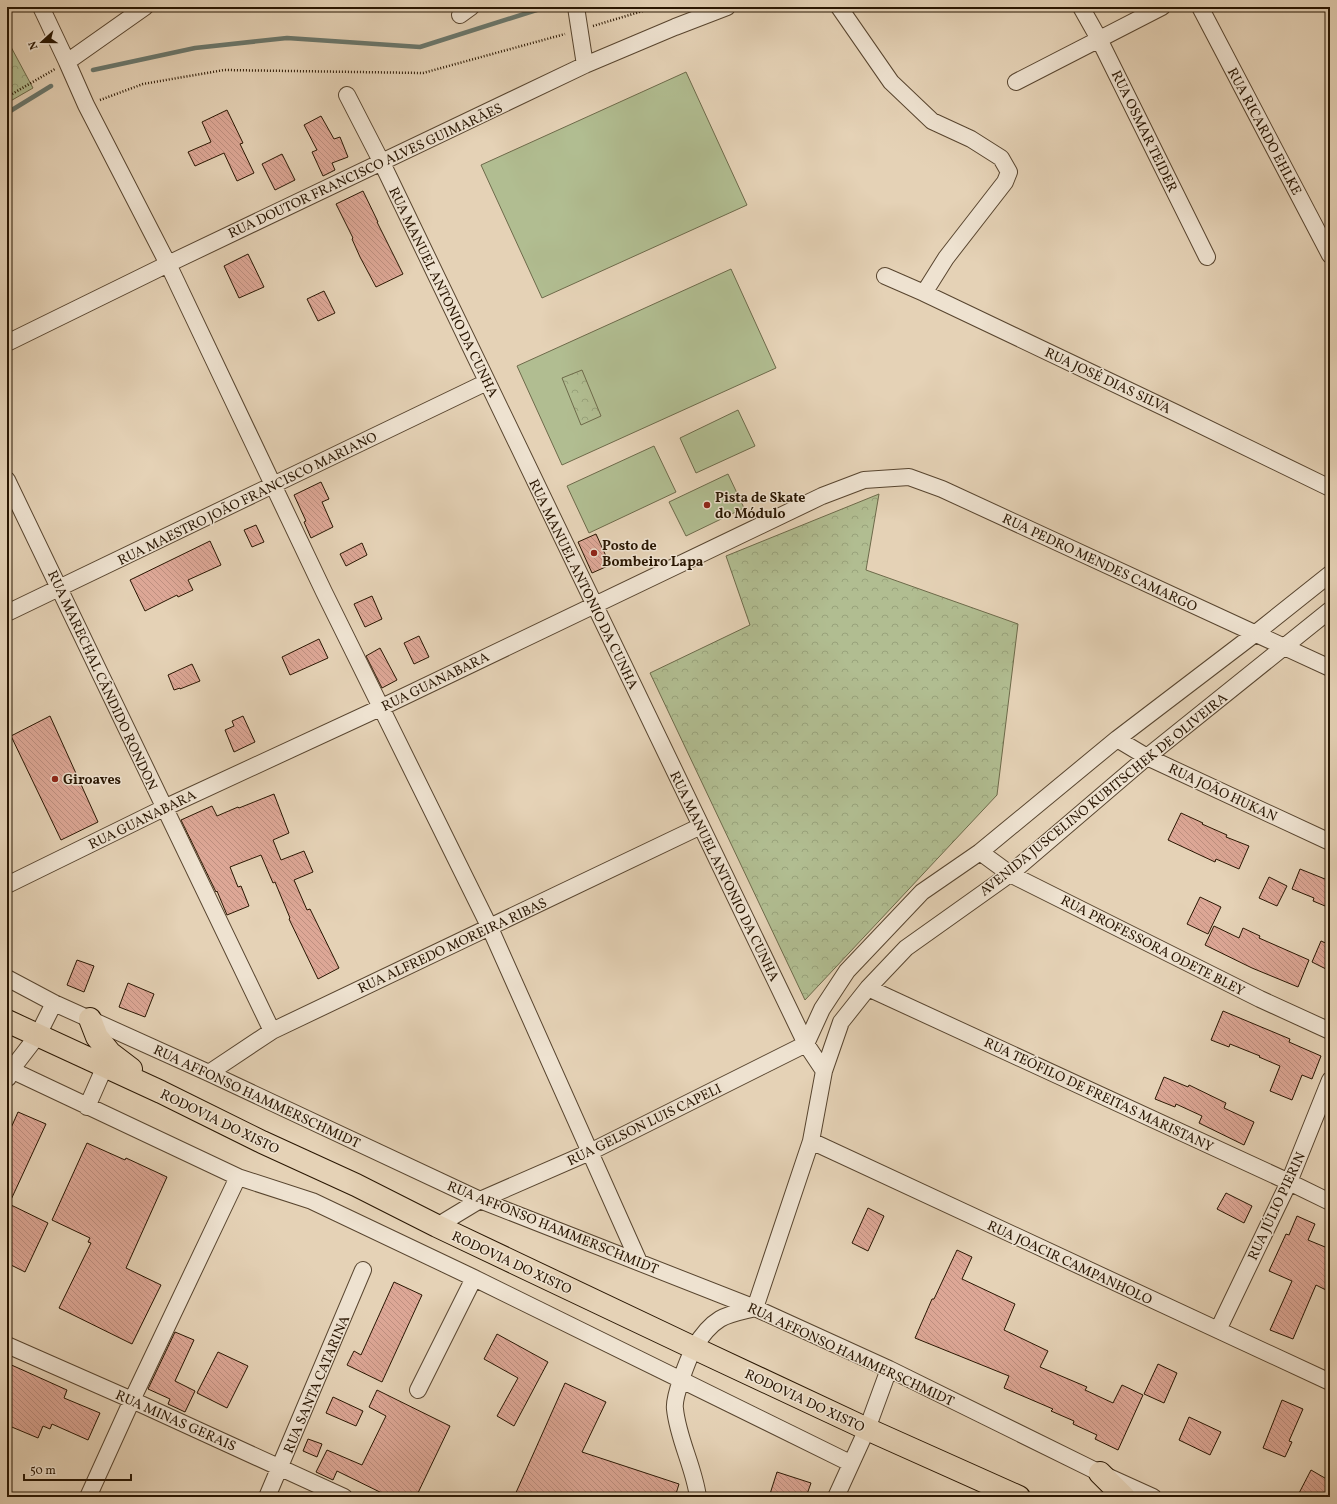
<svg xmlns="http://www.w3.org/2000/svg" width="1337" height="1504" font-family="Vollkorn,serif">
  <style>
    .grass { fill: #b1bd91; stroke: #6d6a4a }
    .forest { fill: url(#forest-crowns); stroke: #6d6a4a }
    .lines { fill: none; stroke-linecap: round; stroke-linejoin: round }
    .stream { stroke: #6a776c; stroke-width: 4.5 }
    .building { fill: url(#building-back-hatch); stroke: #291602 }
    .minor-casing { stroke: #58452f; stroke-width: 18 }
    .highway-casing { stroke: #291602; stroke-width: 24 }
    .path { stroke: #291602; stroke-width: 2.5; stroke-dasharray: 1 2; stroke-linecap: butt }
    .minor { stroke: #eee2d0; stroke-width: 16 }
    .highway { stroke: #e5d2b6; stroke-width: 22 }
    .poi-dot { fill: #8f2418; stroke: #eee2d0; stroke-width: 1.5 }
    .labels { text-anchor: middle; stroke-width: 3; stroke-linejoin: round; paint-order: stroke }
    .street-label { font-size: 14px; fill: #291602; stroke: #eee2d0 }
    .poi-label { font-size: 14px; font-weight: bold; fill: #291602; stroke: #eee2d0; text-anchor: start }
  </style>
  <defs>
    <pattern id="forest-crowns" width="20" height="18" patternUnits="userSpaceOnUse"><rect width="20" height="18" fill="#b1bd91"/><path d="M2 6a3 3 0 1 1 6 0M12 15a3 3 0 1 1 6 0" fill="none" stroke="#98a27b"/></pattern>
    <pattern id="building-back-hatch" width="6" height="6" patternUnits="userSpaceOnUse"><rect width="6" height="6" fill="#dda796"/><path d="M-1 5l2 2M0 0l6 6M5-1l2 2" fill="none" stroke="#be8f80"/></pattern>
  </defs>
  <rect width="100%" height="100%" fill="#e5d2b6"/>
  <filter id="stains"><feTurbulence type="fractalNoise" baseFrequency=".005" numOctaves="4"/><feColorMatrix values="0 0 0 0 .2 0 0 0 0 .09 0 0 0 0 .02 0 0 0 .5 -.17"/></filter>
  <radialGradient id="worn" r=".72"><stop offset=".6" stop-color="#630" stop-opacity="0"/><stop offset="1" stop-color="#630" stop-opacity=".3"/></radialGradient>
  <path class="grass" d="M686 72 747 205 542 298 481 165Z
    M731 269 776 368 562 465 517 366Z
    M738 410 755 446 696 473 680 438Z
    M654 446 676 492 589 533 567 486Z
    M728 474 744 508 686 536 669 502Z"/>
  <path class="forest" d="M11 47 33 88 7 103V50Z
    M582 370 601 416 581 425 562 378Z
    M879 494 866 570 1018 624 997 795 805 1000 650 673 750 625 726 556Z"/>
  <g class="lines">
    <path class="stream" d="M93 70 195 48 287 38 420 47 546 7
      M7 113 51 86"/>
  </g>
  <path class="building" d="M227 110 243 143 240 144 254 173 237 181 224 153 195 166 188 152 211 142 202 122Z
    M321 116 334 139 340 137 348 157 332 163 335 170 323 176 312 152 317 150 304 125Z
    M282 154 295 180 275 190 262 164Z
    M363 191 378 222H377L403 274 376 287 360 257 352 239 353 238 336 204Z
    M248 254 264 287 239 298 224 266Z
    M324 291 335 313 318 321 307 299Z
    M321 482 329 499 322 502 333 527 311 538 304 522 306 521 294 495Z
    M256 525 264 542 252 547 244 530Z
    M596 534 610 565 592 573 578 542Z
    M210 541 221 565 188 580 193 590 178 597 177 595 145 611 130 580Z
    M362 543 367 555 346 566 340 554Z
    M372 596 382 619 365 627 354 604Z
    M419 636 429 657 414 664 404 643Z
    M319 639 328 658 290 675 282 657Z
    M380 648 397 680 382 688 366 656Z
    M192 664 200 681 180 689V688L174 690 168 675Z
    M50 716 98 822 61 840 11 736Z
    M243 716 255 742 234 752 225 730 234 726 232 721Z
    M274 794 289 833 273 840 281 860 304 851 313 872 294 880 307 910 310 909 339 968 318 979 289 919 290 918 275 882 273 883 261 855 230 867 238 887 241 886 249 906 227 915 217 891 216 892 181 820 212 806 217 816 238 807 239 808Z
    M1181 813 1203 823 1202 824 1227 835 1226 837 1249 846 1239 869 1216 859 1215 862 1168 840Z
    M1300 869 1330 881V908L1313 901 1314 898 1292 889Z
    M1269 877 1287 886 1277 906 1259 898Z
    M1200 897 1221 907 1208 934 1187 924Z
    M1214 926 1239 938 1243 928 1260 936 1259 938 1309 960 1298 987 1252 968 1205 945Z
    M1321 941 1330 945V971L1312 962Z
    M77 960 94 966 84 992 67 985Z
    M128 983 154 994 145 1017 119 1007Z
    M1223 1011 1290 1039 1289 1042 1321 1056 1312 1079 1302 1075 1292 1100 1270 1091 1280 1066 1259 1057 1260 1056 1230 1044 1229 1047 1211 1040Z
    M1164 1077 1188 1087 1189 1085 1226 1103 1224 1108 1254 1122 1244 1145 1199 1123 1202 1116 1176 1104 1175 1107 1155 1099Z
    M18 1112 46 1124 9 1204 48 1223 25 1272 7 1263V1137Z
    M87 1143 125 1160 126 1158 167 1177 126 1268 161 1285 132 1344 59 1308 91 1243 88 1242 90 1238 52 1220Z
    M1226 1193 1252 1206 1244 1223 1217 1209Z
    M868 1208 884 1216 868 1251 852 1243Z
    M1297 1216 1315 1224 1308 1240 1330 1249V1254L1326 1264 1330 1266V1292L1316 1285 1293 1339 1270 1330 1292 1281 1269 1271 1286 1234 1289 1235Z
    M957 1250 972 1257 962 1279 1015 1304 1004 1330 1048 1351 1040 1367 1087 1387 1085 1390 1113 1403 1122 1385 1143 1395 1118 1450 1095 1439 1097 1435 1073 1424 1074 1421 1051 1411 1053 1409 1004 1388 1009 1376 915 1338 932 1299H934Z
    M394 1282 422 1295 382 1382 347 1365 354 1351 361 1355Z
    M175 1332 194 1340 175 1381 195 1391 185 1412 168 1404 170 1399 148 1389Z
    M497 1334 548 1362 514 1426 497 1416 518 1378 484 1359Z
    M218 1352 248 1366 227 1408 197 1393Z
    M7 1363 67 1390 64 1398 100 1413 88 1440 52 1424 50 1429 43 1426 38 1438 7 1425Z
    M1158 1364 1177 1373 1164 1403 1144 1394Z
    M565 1383 606 1402 582 1452 679 1484 675 1497H514Z
    M377 1390 450 1426 416 1497H390L337 1471 333 1480 316 1472 327 1450 362 1465 386 1416 369 1407Z
    M333 1397 363 1411 356 1426 326 1413Z
    M1282 1400 1303 1409 1289 1441 1292 1442 1285 1457 1263 1448Z
    M1189 1417 1221 1432 1210 1455 1179 1440Z
    M308 1439 322 1444 317 1457 303 1451Z
    M1311 1470 1330 1481V1497H1297Z
    M777 1472 811 1483 806 1497H769Z"/>
  <g class="lines">
    <g class="minor-casing">
      <path id="minor" d="M41 7 67 62 86 105 168 264 324 592 490 928 639 1262
        M576 7 585 65
        M839 7 891 82 932 121 971 139 1001 158 1009 172 1005 182 946 258 924 293
        M1081 7 1099 39 1207 257
        M1200 7 1330 255
        M460 15 471 7
        M67 62 145 7
        M1016 82 1162 7
        M347 95 382 163 806 1044 824 1071
        M885 276 924 293 1176 413 1330 488
        M7 343 168 264 585 65 675 27 727 7
        M7 480 272 1031
        M7 613 487 382
        M1117 739 1147 757 1330 842
        M980 852 1010 874 1260 999 1330 1031
        M7 885 164 808 380 708 822 496 864 480 909 477 942 489 1330 668
        M7 978 54 1003 209 1073 480 1200 755 1308 889 1369 1100 1473 1153 1497
        M868 988 1289 1182 1330 1202
        M7 1068 238 1177 312 1201 474 1278 850 1463
        M209 1073 272 1031 701 826
        M8 1078 11 1070 38 1035 54 1003
        M87 1107 105 1066
        M811 1141 1330 1382
        M437 1226 480 1200 590 1152 806 1044 822 1009 847 971 922 892 980 852 1117 739 1256 633 1330 574
        M1218 1330 1289 1182 1330 1080
        M7 1345 132 1400 344 1497
        M418 1390 474 1278
        M88 1497 132 1400 238 1177
        M267 1497 363 1270
        M698 1497C694 1467 678 1439 675 1409 673 1398 688 1359 694 1348 700 1338 710 1325 720 1319 730 1313 744 1311 755 1308L811 1141 824 1071 841 1022 868 988 906 948 1010 874 1147 757 1330 610
        M836 1497 867 1429 889 1369"/>
    </g>
    <g class="highway-casing">
      <path id="highway" d="M90 1019 97 1037 110 1053 131 1069
        M7 1021 161 1092 262 1142 356 1185 437 1226 694 1348 867 1429 1019 1497
        M1100 1473 1124 1497"/>
    </g>
    <path class="path" d="M593 26 656 7
      M7 97 55 69
      M100 100 143 84 224 70 423 73 565 34"/>
    <use href="#minor" class="minor"/>
    <use href="#highway" class="highway"/>
  </g>
  <g class="poi-dot">
    <circle cx="707" cy="505" r="4"/>
    <circle cx="594" cy="553" r="4"/>
    <circle cx="55" cy="779" r="4"/>
  </g>
  <g class="labels">
    <g class="street-label">
      <text transform="translate(1145 131) rotate(64)" y="5">RUA OSMAR TEIDER</text>
      <text transform="translate(1265 131) rotate(62)" y="5">RUA RICARDO EHLKE</text>
      <text transform="translate(365 170) rotate(-25)" y="5">RUA DOUTOR FRANCISCO ALVES GUIMARÃES</text>
      <text transform="translate(444 292) rotate(64)" y="5">RUA MANUEL ANTONIO DA CUNHA</text>
      <text transform="translate(1108 380) rotate(25)" y="5">RUA JOSÉ DIAS SILVA</text>
      <text transform="translate(247 498) rotate(-26)" y="5">RUA MAESTRO JOÃO FRANCISCO MARIANO</text>
      <text transform="translate(1100 562) rotate(25)" y="5">RUA PEDRO MENDES CAMARGO</text>
      <text transform="translate(584 584) rotate(64)" y="5">RUA MANUEL ANTONIO DA CUNHA</text>
      <text transform="translate(103 680) rotate(65)" y="5">RUA MARECHAL CÂNDIDO RONDON</text>
      <text transform="translate(435 681) rotate(-26)" y="5">RUA GUANABARA</text>
      <text transform="translate(1223 792) rotate(25)" y="5">RUA JOÃO HUKAN</text>
      <text transform="translate(1103 794) rotate(-39)" y="5">AVENIDA JUSCELINO KUBITSCHEK DE OLIVEIRA</text>
      <text transform="translate(142 819) rotate(-26)" y="5">RUA GUANABARA</text>
      <text transform="translate(725 876) rotate(64)" y="5">RUA MANUEL ANTONIO DA CUNHA</text>
      <text transform="translate(452 945) rotate(-25)" y="5">RUA ALFREDO MOREIRA RIBAS</text>
      <text transform="translate(1153 945) rotate(27)" y="5">RUA PROFESSORA ODETE BLEY</text>
      <text transform="translate(1099 1094) rotate(25)" y="5">RUA TEÓFILO DE FREITAS MARISTANY</text>
      <text transform="translate(257 1096) rotate(25)" y="5">RUA AFFONSO HAMMERSCHMIDT</text>
      <text transform="translate(220 1121) rotate(26)" y="5">RODOVIA DO XISTO</text>
      <text transform="translate(644 1124) rotate(-26)" y="5">RUA GELSON LUIS CAPELI</text>
      <text transform="translate(1276 1206) rotate(-65)" y="5">RUA JÚLIO PIERIN</text>
      <text transform="translate(553 1227) rotate(22)" y="5">RUA AFFONSO HAMMERSCHMIDT</text>
      <text transform="translate(512 1262) rotate(25)" y="5">RODOVIA DO XISTO</text>
      <text transform="translate(1070 1262) rotate(25)" y="5">RUA JOACIR CAMPANHOLO</text>
      <text transform="translate(851 1354) rotate(25)" y="5">RUA AFFONSO HAMMERSCHMIDT</text>
      <text transform="translate(316 1384) rotate(-67)" y="5">RUA SANTA CATARINA</text>
      <text transform="translate(805 1400) rotate(25)" y="5">RODOVIA DO XISTO</text>
      <text transform="translate(176 1420) rotate(24)" y="5">RUA MINAS GERAIS</text>
    </g>
    <g class="poi-label">
      <text x="715" y="502">Pista de Skate<tspan x="715" dy="16">do Módulo</tspan></text>
      <text x="602" y="550">Posto de<tspan x="602" dy="16">Bombeiro Lapa</tspan></text>
      <text x="63" y="784">Giroaves</text>
    </g>
  </g>
  <rect width="1337" height="1504" fill="none" stroke="#e5d2b6" stroke-width="24"/>
  <rect x="8" y="8" width="1321" height="1488" fill="none" stroke="#291602" stroke-width="2"/>
  <rect x="12" y="12" width="1313" height="1480" fill="none" stroke="#291602"/>
  <g transform="translate(42 42) rotate(249)" stroke="#eee2d0" stroke-width="3" paint-order="stroke">
  <path d="M0-3L7 15L0 10L-7 15Z" fill="#291602"/>
  <text y="-6" font-size="11" font-weight="bold" text-anchor="middle" fill="#291602">N</text>
  </g>
  <path d="M24 1474v6h107v-6" fill="none" stroke="#291602" stroke-width="2"/>
  <text x="30" y="1474" font-size="12" fill="#291602" stroke="#eee2d0" stroke-width="3" paint-order="stroke">50 m</text>
  <rect width="100%" height="100%" filter="url(#stains)"/>
  <rect width="100%" height="100%" fill="url(#worn)"/>
</svg>
